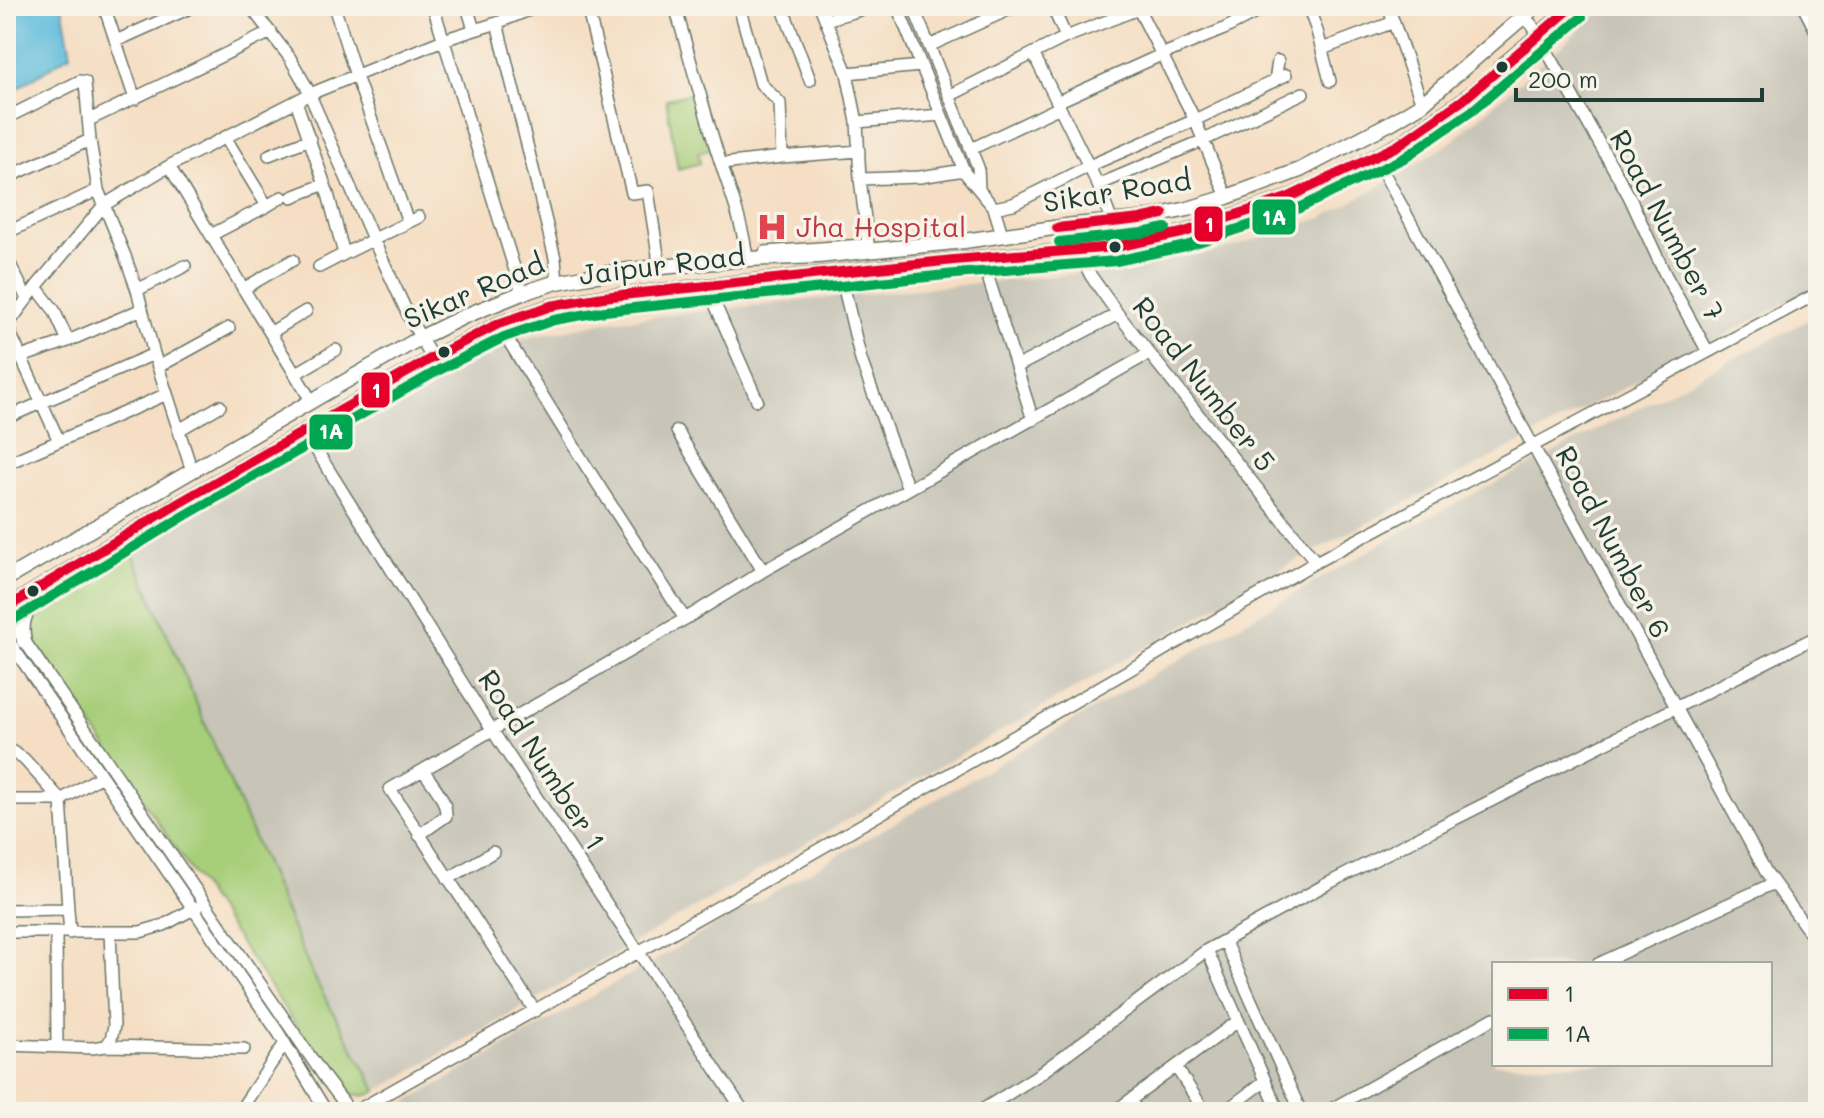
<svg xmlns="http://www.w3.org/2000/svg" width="1824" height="1118" font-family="Mali,sans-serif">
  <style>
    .industrial { fill: #c8c4b8; fill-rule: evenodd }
    .green { fill: #a7ce79; stroke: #638656; stroke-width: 2 }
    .water { fill: #5ebcdd; stroke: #3e7c88; stroke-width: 2 }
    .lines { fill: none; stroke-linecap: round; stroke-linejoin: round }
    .minor-casing { stroke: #6a7566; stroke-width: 14 }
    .major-casing { stroke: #6a7566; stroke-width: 17 }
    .minor { stroke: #fff; stroke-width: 11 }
    .major { stroke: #fff; stroke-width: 14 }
    .bus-1-casing { stroke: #f7f3e8; stroke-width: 16 }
    .bus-2-casing { stroke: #f7f3e8; stroke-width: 16 }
    .bus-1 { stroke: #e4002b; stroke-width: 10 }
    .bus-2 { stroke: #00a651; stroke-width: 10 }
    .bus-dot { fill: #1f3d34; stroke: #f7f3e8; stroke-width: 3 }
    .labels { text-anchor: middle; stroke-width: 7; stroke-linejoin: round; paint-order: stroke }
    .street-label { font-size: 28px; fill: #1f3d34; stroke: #f7f3e8 }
    .health-label { font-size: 28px; fill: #be3a42; stroke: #f7f3e8; text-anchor: start }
    .line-badge { stroke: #f7f3e8; stroke-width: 3 }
    .badge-label { font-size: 22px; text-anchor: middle; font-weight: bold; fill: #fff }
  </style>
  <rect width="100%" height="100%" fill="#f7f3e8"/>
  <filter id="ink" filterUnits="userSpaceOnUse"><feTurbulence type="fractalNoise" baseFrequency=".0125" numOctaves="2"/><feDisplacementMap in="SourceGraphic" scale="16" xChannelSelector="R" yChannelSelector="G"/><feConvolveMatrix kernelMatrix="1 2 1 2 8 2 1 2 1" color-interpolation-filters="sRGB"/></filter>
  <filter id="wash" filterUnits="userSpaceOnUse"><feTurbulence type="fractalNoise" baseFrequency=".006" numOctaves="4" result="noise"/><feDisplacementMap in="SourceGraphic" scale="32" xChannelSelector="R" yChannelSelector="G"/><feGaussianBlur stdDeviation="1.8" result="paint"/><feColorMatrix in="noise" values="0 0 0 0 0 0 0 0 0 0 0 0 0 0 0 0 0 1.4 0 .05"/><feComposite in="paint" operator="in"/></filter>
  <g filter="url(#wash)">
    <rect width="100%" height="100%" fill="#f5dec3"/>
    <path class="industrial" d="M1607 6H1818V286L1297 560 377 1091 312 974 131 550 455 368 522 339 611 321 876 293 1105 271 1223 250 1322 218 1393 179 1451 142Z
      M1818 315V1112H390L1416 524ZM1494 964H1770V1064H1494Z"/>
    <path class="green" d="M698 92 716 148 698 153 700 163 678 169 666 99Z
      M131 550 312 974 377 1091C361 1101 347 1093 335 1082L24 626 40 603Z"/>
    <path class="water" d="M6 6H62L71 54 16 89 6 66Z"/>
  </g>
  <g filter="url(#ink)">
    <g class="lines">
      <g class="minor-casing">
        <path id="minor" d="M104 6 135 99
          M250 6 290 58 306 86 373 239 410 319 432 358
          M334 6 356 76 408 222
          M433 6 522 293
          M467 6 474 30
          M587 6 632 193 648 191 658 255 657 268
          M675 6C688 52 701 99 715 145 726 182 743 220 747 259
          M782 6 810 80
          M820 6 847 73 857 122 860 179 869 251
          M897 6 965 173 994 208 1002 234
          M913 6 978 167 979 189
          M1052 6 1066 37
          M1137 6 1195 120 1227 197
          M1308 6 1317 31 1330 81
          M1388 6 1422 104
          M1803 6 1818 35
          M1524 17 1532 25 1538 35 1629 196 1665 274 1708 352
          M826 20 873 6
          M497 23 555 258 557 282
          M116 41 194 6
          M929 46 1017 6
          M1322 49 1394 22
          M1033 53 1098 185 1112 222
          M847 73 921 66
          M1275 81 1278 61
          M949 96 1066 37 1146 6
          M296 101 328 194 344 254 419 217
          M1057 102 1161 55 1224 29 1263 9
          M6 118 80 81 85 82 90 140 98 190 125 256 137 290 154 354 192 471
          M89 120 271 32
          M857 122 941 115
          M971 149 1060 107
          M269 155 310 139
          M782 157 859 151
          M1375 157 1766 872 1818 944
          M722 164 782 157 780 103 761 84 739 6
          M169 166 312 402
          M6 178 90 140
          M860 179 920 177 964 170
          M1098 185 1204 140 1303 93
          M292 197 325 184
          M267 206 282 197
          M994 208 1013 204 1089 166 1195 120 1286 75
          M1074 225 1077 249 1091 276 1118 314 1316 562
          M6 233 98 190
          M211 235 267 206 225 137
          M765 252 863 245
          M6 256 27 299
          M982 258 1033 420
          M319 267 344 254
          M840 271 861 360 908 489
          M707 286 757 400
          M36 287 54 310 68 341
          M6 288 19 282
          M243 289 293 260
          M137 290 185 266
          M498 324 588 469 685 619
          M7 326 59 441
          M6 327 36 287 104 205 169 166 310 94 443 40 497 23 539 6
          M270 333 306 311
          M21 357 68 341 142 309
          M158 367 229 328
          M1016 367 1118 314
          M295 374 336 350
          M6 418 154 354
          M179 430 220 406
          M677 431 763 571
          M305 432 492 730 744 1112
          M6 464 167 394
          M6 614 325 1078 344 1103
          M6 637 278 1032 323 1106
          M6 748 24 759 61 800 68 909 6 910
          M9 800H61L101 776
          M419 835 446 816C447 799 432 784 423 770
          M448 879 493 852
          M68 909 70 933
          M6 932H140L164 925 197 907
          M56 933 57 1046
          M1225 942 1301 1112
          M1207 950 1279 1112
          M1598 964 1774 883
          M535 1011 390 789 685 619 763 571 1148 354
          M6 1045 92 1048 106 1046 111 1039 114 1026 110 932
          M106 1046 244 1049
          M1176 1067 1205 1112
          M1130 1100 1138 1112
          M356 1111 773 876 1316 562 1818 293
          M239 1112 285 1043
          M979 1112 1038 1075 1207 950 1325 885 1411 841 1818 636
          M1114 1112 1238 1021
          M1224 1112 1265 1081
          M1326 1112 1494 1018"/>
      </g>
      <g class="major-casing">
        <path id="major" d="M6 579 420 338 465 316 522 293 557 282 589 276 629 270 747 259 818 256 964 241 1074 225 1140 219 1188 209 1227 197 1300 170 1392 122 1422 104 1536 6
          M6 608 179 503 432 358 475 336 498 324 551 306 603 297 954 260 1115 247 1182 233 1287 198 1323 182 1397 146 1463 100 1493 76 1503 65 1573 6
          M24 641C18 613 31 606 51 590"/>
      </g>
      <use href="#minor" class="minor"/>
      <use href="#major" class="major"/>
      <g class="bus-1-casing">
        <path id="bus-1" d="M1057 228 1140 219 1163 214
          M6 608 179 503 432 358 498 324 551 306 603 297 954 260 1115 247 1182 233 1287 198 1397 146 1463 100 1573 6"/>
      </g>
      <g class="bus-2-casing">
        <path id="bus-2" d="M1059 242 1142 233 1166 228
          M13 620 186 515 439 370 504 337 554 320 605 311 955 274 1116 261 1186 246 1293 211 1404 158 1472 111 1582 17"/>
      </g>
      <use href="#bus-1" class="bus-1"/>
      <use href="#bus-2" class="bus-2"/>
    </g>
  </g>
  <defs>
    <g id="hospital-bare" transform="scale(2.4)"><path d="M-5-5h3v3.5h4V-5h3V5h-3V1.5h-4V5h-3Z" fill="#e0444e" stroke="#f7f3e8" stroke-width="2.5" paint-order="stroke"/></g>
  </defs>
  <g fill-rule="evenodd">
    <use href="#hospital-bare" x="772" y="227"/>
  </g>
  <g class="bus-dot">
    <circle cx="1502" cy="67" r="7"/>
    <circle cx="1115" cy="247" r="7"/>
    <circle cx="444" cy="352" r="7"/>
    <circle cx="33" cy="591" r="7"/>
  </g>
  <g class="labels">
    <g class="street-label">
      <text transform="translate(1117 191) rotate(-9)" y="10">Sikar Road</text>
      <text transform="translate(1667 225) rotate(62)" y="10">Road Number 7</text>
      <text transform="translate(662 265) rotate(-7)" y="10">Jaipur Road</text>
      <text transform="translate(474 291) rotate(-23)" y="10">Sikar Road</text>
      <text transform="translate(1204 384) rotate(52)" y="10">Road Number 5</text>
      <text transform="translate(1613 542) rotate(62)" y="10">Road Number 6</text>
      <text transform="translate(542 760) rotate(57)" y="10">Road Number 1</text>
    </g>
    <g class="health-label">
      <text x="796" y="237">Jha Hospital</text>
    </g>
  </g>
  <g class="line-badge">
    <rect x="1251" y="198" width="46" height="38" rx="8" fill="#00a651"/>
    <rect x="1193" y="205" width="31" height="38" rx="8" fill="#e4002b"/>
    <rect x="360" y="371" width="31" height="38" rx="8" fill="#e4002b"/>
    <rect x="308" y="413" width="46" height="38" rx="8" fill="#00a651"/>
  </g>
  <g class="badge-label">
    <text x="1274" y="225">1A</text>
    <text x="1209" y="232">1</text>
    <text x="376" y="398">1</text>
    <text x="331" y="439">1A</text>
  </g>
  <rect width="1824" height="1118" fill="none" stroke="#f7f3e8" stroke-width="32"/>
  <rect x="1492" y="962" width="280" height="104" fill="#f7f3e8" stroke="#a1aaa0" stroke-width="2"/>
  <rect x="1508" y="988" width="40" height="12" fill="#e4002b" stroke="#a1aaa0" stroke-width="2"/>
  <text x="1564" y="1002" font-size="24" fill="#1f3d34">1</text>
  <rect x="1508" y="1028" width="40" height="12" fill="#00a651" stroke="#a1aaa0" stroke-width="2"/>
  <text x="1564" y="1042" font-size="24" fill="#1f3d34">1A</text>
  <path d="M1516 88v12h246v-12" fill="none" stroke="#1f3d34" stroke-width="4"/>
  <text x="1528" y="88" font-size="24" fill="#1f3d34" stroke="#f7f3e8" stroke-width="6" paint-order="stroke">200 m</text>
</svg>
